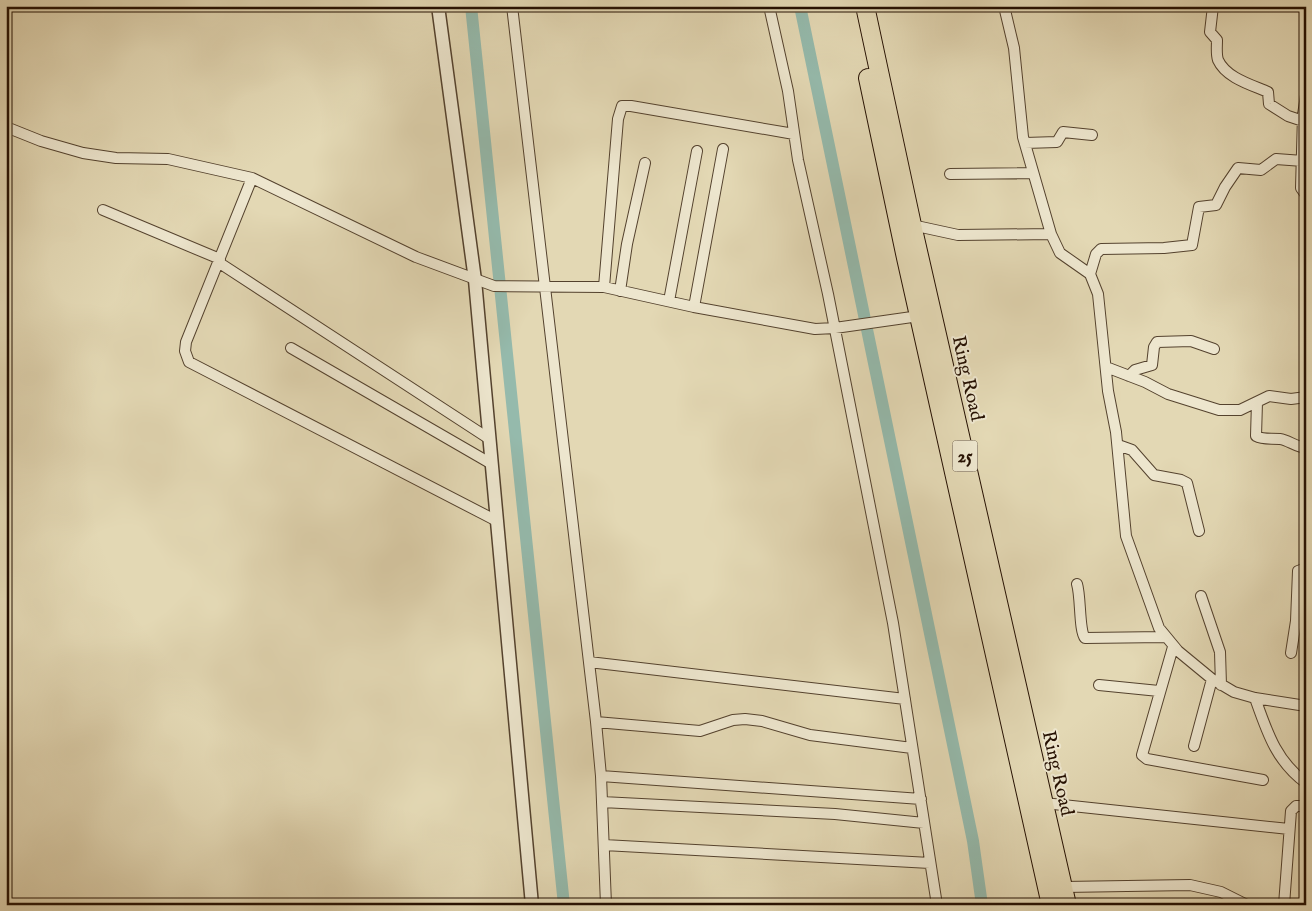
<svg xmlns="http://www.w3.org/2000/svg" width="1312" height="911" font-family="'IM FELL English',serif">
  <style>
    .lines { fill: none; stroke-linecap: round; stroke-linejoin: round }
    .canal { stroke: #95baac; stroke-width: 12 }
    .minor-casing { stroke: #54422e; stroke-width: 12 }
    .tertiary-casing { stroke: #54422e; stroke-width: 15 }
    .trunk-casing { stroke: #251002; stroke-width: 20 }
    .minor { stroke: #ede6ce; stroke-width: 10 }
    .tertiary { stroke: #ede6ce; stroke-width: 12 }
    .trunk { stroke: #e3d8b4; stroke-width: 18 }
    .labels { text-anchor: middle; stroke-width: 4; stroke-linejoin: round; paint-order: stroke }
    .shield { fill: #ede6ce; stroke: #61503f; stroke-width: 1 }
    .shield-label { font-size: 18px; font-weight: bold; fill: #251002 }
    .street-label { font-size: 19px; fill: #251002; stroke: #ede6ce }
  </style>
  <rect width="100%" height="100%" fill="#e3d8b4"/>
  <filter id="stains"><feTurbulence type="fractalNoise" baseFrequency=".004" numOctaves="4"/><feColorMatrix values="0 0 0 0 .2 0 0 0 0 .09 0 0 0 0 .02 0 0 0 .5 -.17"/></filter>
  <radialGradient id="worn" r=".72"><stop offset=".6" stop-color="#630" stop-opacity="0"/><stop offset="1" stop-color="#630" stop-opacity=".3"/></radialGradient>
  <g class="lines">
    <path class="canal" d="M471 6 564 905
      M800 6 973 841 982 905"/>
    <g class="minor-casing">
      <path id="minor" d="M512 6 596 722 601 776 606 905
        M769 6 788 91 798 160 828 294 893 623 937 905
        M1004 6 1014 48 1023 137 1051 234 1060 253 1090 274 1098 294 1108 391 1116 432 1126 536 1159 628 1178 651 1212 679 1234 692 1255 698 1306 706
        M1213 6 1210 32 1217 40C1217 47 1216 54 1218 60 1226 78 1252 85 1268 92L1269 104 1288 116 1306 122
        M1306 95 1303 115 1301 188 1306 195
        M6 127 41 141 83 153 116 158 168 159 252 178 416 257 494 286 604 287 694 307 815 329 835 328 919 316
        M1025 143 1057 142 1063 132 1092 135
        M950 174 1033 173
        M252 178 186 342 185 351 189 362 495 520
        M103 210 220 259
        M912 225 958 235 1051 234
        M218 262 488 438
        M1090 274 1096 254 1101 249 1164 248 1192 245 1199 207 1216 205 1225 187 1238 168 1261 170 1276 159 1303 161
        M604 287 618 119 622 106H631L794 134
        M620 291 627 244 645 163
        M669 301 697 151
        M694 307 723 149
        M291 348 490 463
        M1106 367 1145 382 1168 394 1219 410H1240L1269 396 1291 399 1306 397
        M1129 376 1135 370 1152 365 1154 347 1157 342 1191 341 1214 349
        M1257 402 1256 436C1263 440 1271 438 1280 439 1288 440 1296 447 1306 448
        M1118 445 1132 450 1154 475 1181 480 1187 483 1199 531
        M1077 584C1081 597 1079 631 1085 638L1164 637
        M1201 596 1220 652 1221 685
        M1173 647 1142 755 1147 759 1263 780
        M1291 653 1296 621 1298 571 1306 568
        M589 662 905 699
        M1099 685 1159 691
        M1255 698C1267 732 1276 761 1306 783
        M596 722 700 731 733 720 745 719 762 721 810 735 912 748
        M1194 746 1212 679
        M601 776 921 799
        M602 802 835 814 924 823
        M1044 803 1289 829
        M604 845 930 863
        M1064 887 1190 885 1221 892 1247 905
        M1284 905 1291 811 1296 806H1306"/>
    </g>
    <g class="tertiary-casing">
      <path id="tertiary" d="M438 6 475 280 532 905"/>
    </g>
    <g class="trunk-casing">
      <path id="trunk" d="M865 6 912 225 1067 905
        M868 78 906 258 1051 905"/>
    </g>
    <use href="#minor" class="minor"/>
    <use href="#tertiary" class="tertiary"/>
    <use href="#trunk" class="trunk"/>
  </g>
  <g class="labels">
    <rect class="shield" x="952.5" y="440.5" width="25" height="31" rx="4"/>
    <g class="shield-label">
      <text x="965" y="462">25</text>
    </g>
    <g class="street-label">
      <text transform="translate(969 378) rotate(77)" y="7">Ring Road</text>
      <text transform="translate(1059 773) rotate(77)" y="7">Ring Road</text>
    </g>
  </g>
  <rect width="1312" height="911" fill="none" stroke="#e3d8b4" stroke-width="25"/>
  <rect x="8" y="8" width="1297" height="896" fill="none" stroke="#251002" stroke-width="2.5"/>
  <rect x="12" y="12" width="1287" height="886" fill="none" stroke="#251002"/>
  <rect width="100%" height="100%" filter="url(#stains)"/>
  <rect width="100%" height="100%" fill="url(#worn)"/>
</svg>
